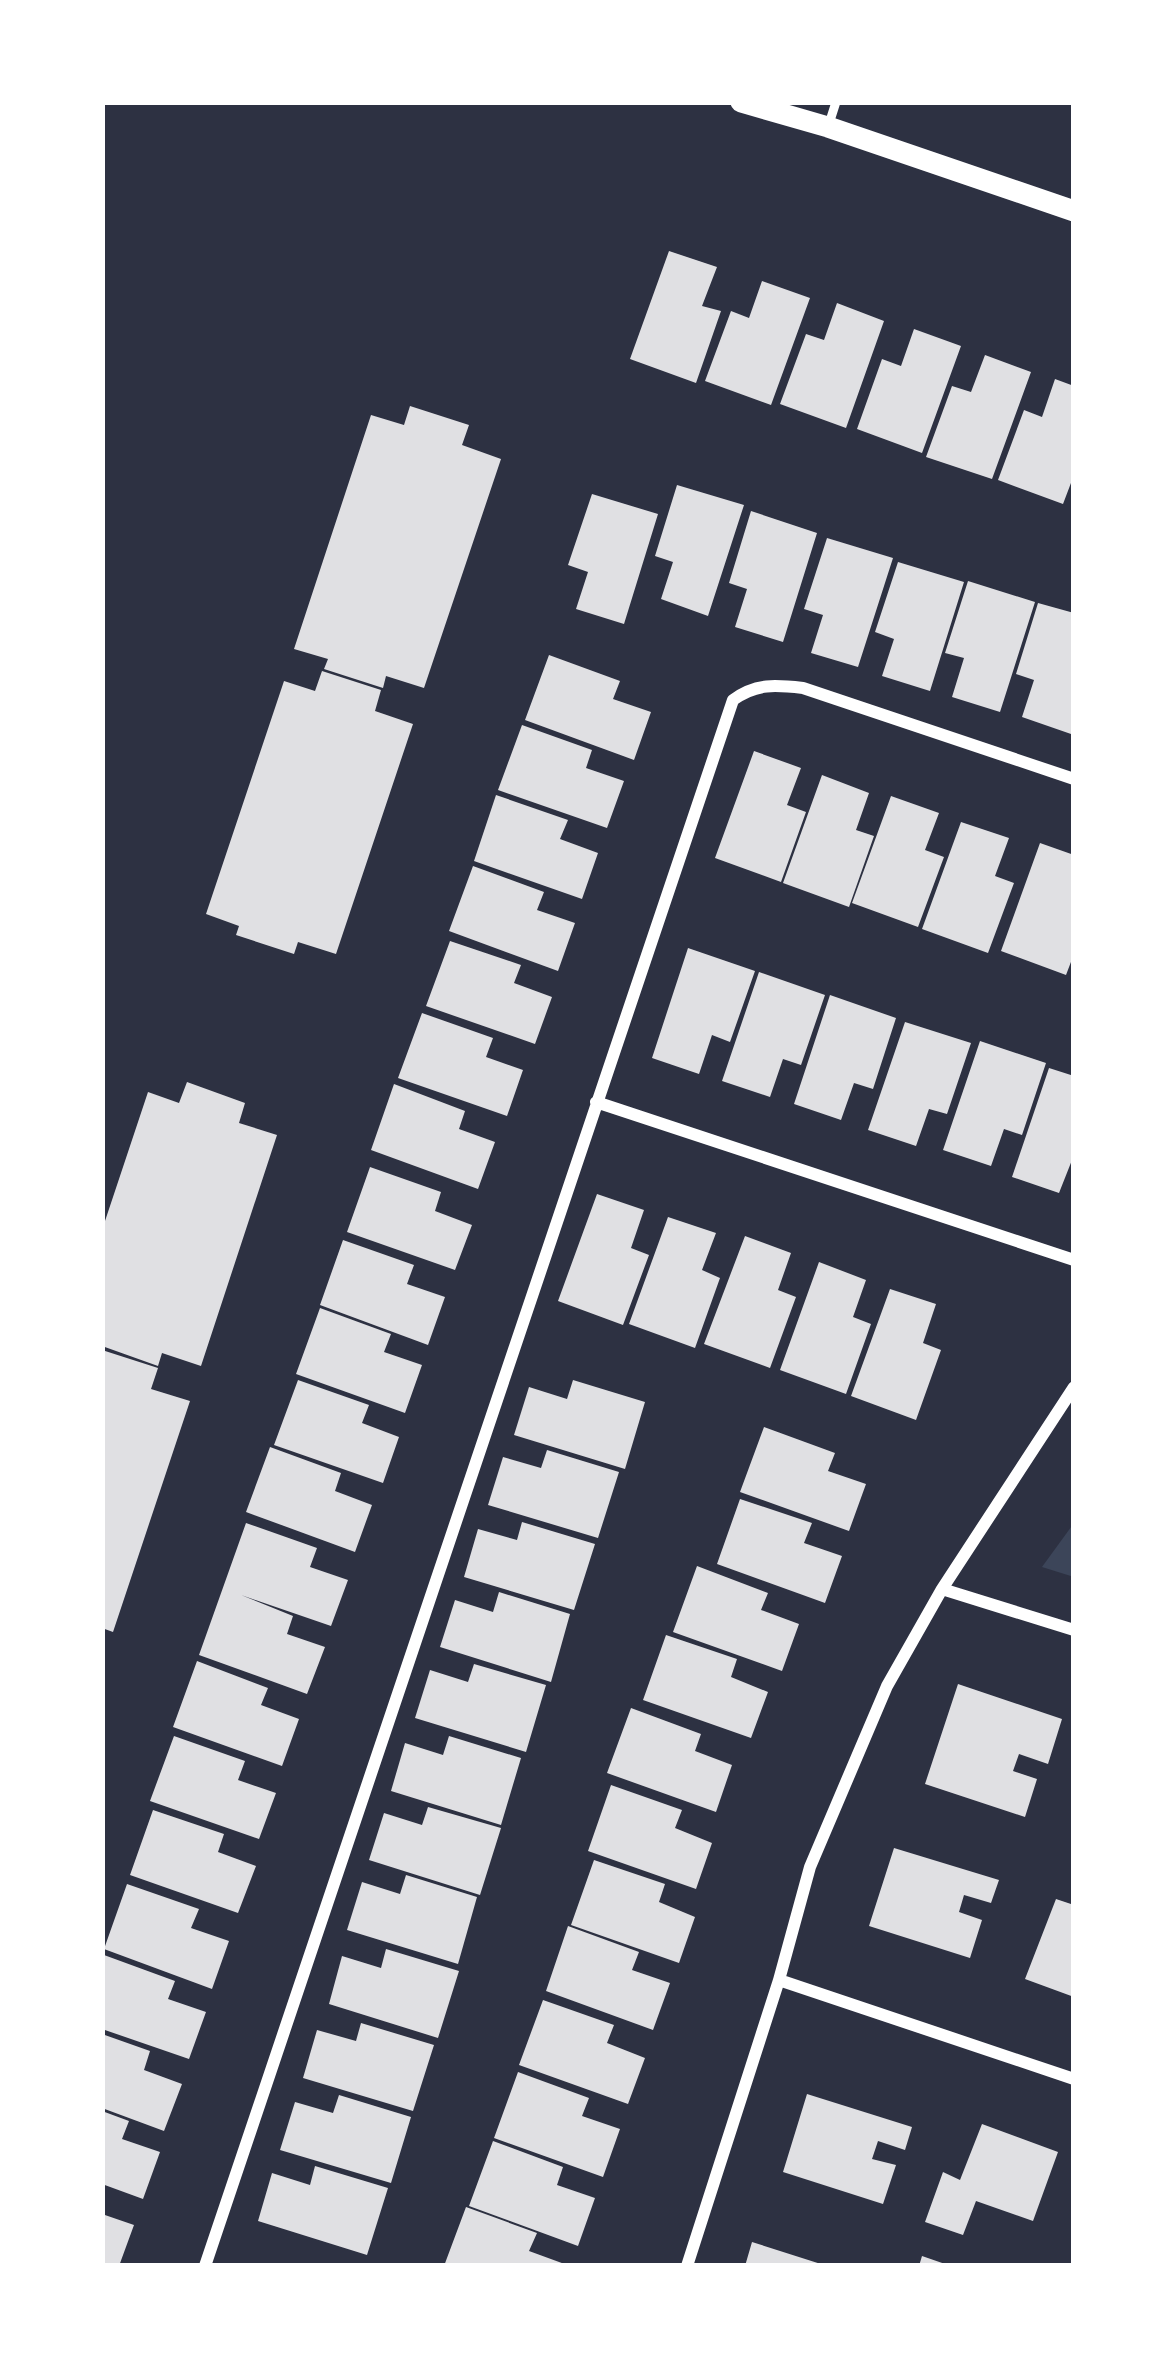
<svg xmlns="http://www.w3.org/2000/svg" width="1176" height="2368" font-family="Signika,sans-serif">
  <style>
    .green { fill: #3c4559 }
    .building { fill: #e0e0e3 }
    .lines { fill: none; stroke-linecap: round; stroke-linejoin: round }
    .service { stroke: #fff; stroke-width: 9 }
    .minor { stroke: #fff; stroke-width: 12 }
    .tertiary { stroke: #fff; stroke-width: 21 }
  </style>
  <rect width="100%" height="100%" fill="#2d3142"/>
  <path class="green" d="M1074 1523V1577L1042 1567Z"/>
  <path class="building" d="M669 251 717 267 702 306 721 311 696 383 630 359Z
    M762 281 810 298 771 405 705 381 731 311 749 318Z
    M837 303 884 321 846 428 780 404 806 334 824 340Z
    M914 329 961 346 922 453 857 429 882 359 901 366Z
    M985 355 1031 372 992 479 926 457 952 386 971 392Z
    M1055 379 1074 386V475L1063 504 998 480 1024 410 1042 417Z
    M410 406 469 425 462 445 501 459 424 688 386 676 383 688 324 669 328 659 294 649 371 415 404 425Z
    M677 485 744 505 708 616 661 599 673 562 655 556Z
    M592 494 658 514 624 624 576 609 588 572 568 565Z
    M751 511 817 533 783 642 735 627 747 589 729 583Z
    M827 538 893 558 858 667 811 653 823 615 804 609Z
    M898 562 964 582 930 691 882 676 894 639 875 632Z
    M968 581 1035 602 1000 712 952 697 964 658 945 653Z
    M1038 603 1074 613 1071 734 1022 717 1034 680 1016 674Z
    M549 655 620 681 613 699 651 712 634 760 525 720Z
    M322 671 381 690 375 711 413 724 336 954 298 942 294 954 236 935 239 926 206 914 284 681 315 691Z
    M522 725 592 750 586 768 624 781 607 828 498 790Z
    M754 751 801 768 787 805 806 812 781 882 715 858Z
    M822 775 869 793 856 830 874 836 849 907 783 883Z
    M496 795 568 820 560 839 598 853 582 899 474 861Z
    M891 796 939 813 925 850 944 857 918 927 852 903Z
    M961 822 1009 838 995 876 1014 883 988 953 922 929Z
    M1040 843 1074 855V954L1066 975 1001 951Z
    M473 866 544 892 537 910 575 923 558 971 449 931Z
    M450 941 521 965 514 983 552 997 535 1044 426 1006Z
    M688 948 755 971 730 1042 712 1035 699 1074 652 1058Z
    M759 972 825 995 801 1065 783 1059 770 1097 722 1081Z
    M830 995 896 1018 873 1089 854 1083 841 1120 794 1104Z
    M422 1013 493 1038 486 1057 523 1070 507 1116 398 1078Z
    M905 1022 971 1043 947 1114 929 1109 916 1146 868 1130Z
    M980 1041 1046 1063 1022 1135 1004 1129 991 1166 943 1150Z
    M1049 1068 1074 1076V1155L1059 1193 1012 1177Z
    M187 1082 245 1103 239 1123 277 1135 201 1366 162 1353 158 1366 102 1346V1230L148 1092 179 1103Z
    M394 1084 465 1111 459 1129 495 1142 478 1189 371 1150Z
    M370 1167 441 1192 435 1211 472 1225 455 1270 347 1232Z
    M597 1194 644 1210 631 1248 649 1255 623 1325 558 1301Z
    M668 1217 716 1233 702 1270 720 1278 695 1348 629 1324Z
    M745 1236 791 1253 778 1290 796 1297 770 1368 704 1344Z
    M343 1240 414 1265 407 1284 445 1297 428 1345 320 1305Z
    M819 1262 866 1280 853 1317 871 1324 846 1394 780 1370Z
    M890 1289 936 1304 923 1343 941 1350 916 1420 851 1396Z
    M320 1308 391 1334 384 1352 422 1365 405 1413 296 1374Z
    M102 1350 158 1368 151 1389 190 1401 113 1632 102 1628Z
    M298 1380 369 1405 362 1423 399 1437 383 1483 274 1445Z
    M573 1380 645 1402 625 1469 514 1435 529 1387 567 1399Z
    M764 1427 835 1453 828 1471 866 1484 849 1531 740 1492Z
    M270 1447 341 1473 335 1491 372 1505 355 1552 246 1512Z
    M547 1450 619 1472 598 1538 488 1505 503 1457 541 1468Z
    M740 1499 812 1523 804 1543 842 1556 825 1603 717 1564Z
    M522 1522 595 1544 574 1610 464 1577 478 1529 517 1540Z
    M246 1523 317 1548 310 1567 348 1580 331 1626 241 1595 293 1616 287 1634 325 1647 307 1694 199 1655Z
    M697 1566 768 1593 761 1610 799 1624 782 1671 673 1632Z
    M499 1592 570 1614 551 1682 440 1647 455 1600 493 1612Z
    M666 1635 737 1659 731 1677 768 1692 751 1738 643 1700Z
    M197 1661 268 1688 261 1705 299 1719 282 1766 173 1727Z
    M474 1664 546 1685 526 1752 415 1718 430 1670 468 1682Z
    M958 1684 1062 1719 1048 1764 1019 1754 1013 1771 1037 1779 1025 1817 925 1784Z
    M631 1708 701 1734 695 1751 732 1765 716 1812 607 1773Z
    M174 1736 245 1761 238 1780 276 1793 259 1839 150 1801Z
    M449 1736 521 1758 501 1825 391 1791 405 1743 443 1755Z
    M611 1785 682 1810 675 1828 712 1843 696 1889 588 1851Z
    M428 1807 501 1828 480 1895 369 1860 384 1813 422 1825Z
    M153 1810 224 1834 218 1852 256 1866 238 1913 130 1875Z
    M894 1848 999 1880 991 1903 964 1895 959 1912 982 1920 970 1958 869 1926Z
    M594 1860 665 1884 659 1902 695 1917 679 1963 571 1925Z
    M406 1875 477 1897 458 1964 347 1930 362 1882 400 1894Z
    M127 1884 199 1909 191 1928 229 1941 212 1989 104 1949Z
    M1056 1899 1074 1905V1997L1025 1979Z
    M568 1926 639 1952 632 1970 670 1983 653 2030 546 1991Z
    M386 1949 459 1971 438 2038 329 2004 342 1956 381 1968Z
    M104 1955 175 1981 168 1999 206 2012 189 2059 102 2029Z
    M543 2000 614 2025 607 2043 645 2058 628 2104 519 2065Z
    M361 2023 434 2045 413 2111 303 2078 317 2030 356 2041Z
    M102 2034 150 2051 144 2070 182 2084 164 2131 102 2108Z
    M518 2072 589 2098 582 2116 620 2129 603 2177 494 2138Z
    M807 2094 912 2127 905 2150 878 2141 872 2159 896 2165 883 2204 783 2172Z
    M339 2095 411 2117 391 2183 280 2150 295 2102 333 2113Z
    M102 2111 129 2121 122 2139 160 2152 143 2199 102 2184Z
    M982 2124 1058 2152 1033 2221 976 2201 963 2235 925 2222 943 2172 960 2180Z
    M493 2141 563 2167 557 2185 595 2198 578 2246 469 2206Z
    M315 2166 388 2188 367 2255 258 2221 272 2173 310 2185Z
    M466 2207 537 2233 529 2251 570 2266H444Z
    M102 2214 134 2225 119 2266H102Z
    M752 2242 824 2265V2266H745Z
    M922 2256 948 2265V2266H919Z"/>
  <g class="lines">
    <path class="service" d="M828 127 836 102"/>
    <path class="minor" d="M596 1102 1074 1260
      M942 1589 1074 1630
      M779 1980 1074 2079
      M205 2266 733 700C756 683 776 685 803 688L1074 779
      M687 2266 779 1980 810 1867 887 1686 942 1589 1074 1387"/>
    <path class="tertiary" d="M741 102 828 127 1074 211"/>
  </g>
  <rect width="1176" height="2368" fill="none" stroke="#ffffff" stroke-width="210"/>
</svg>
